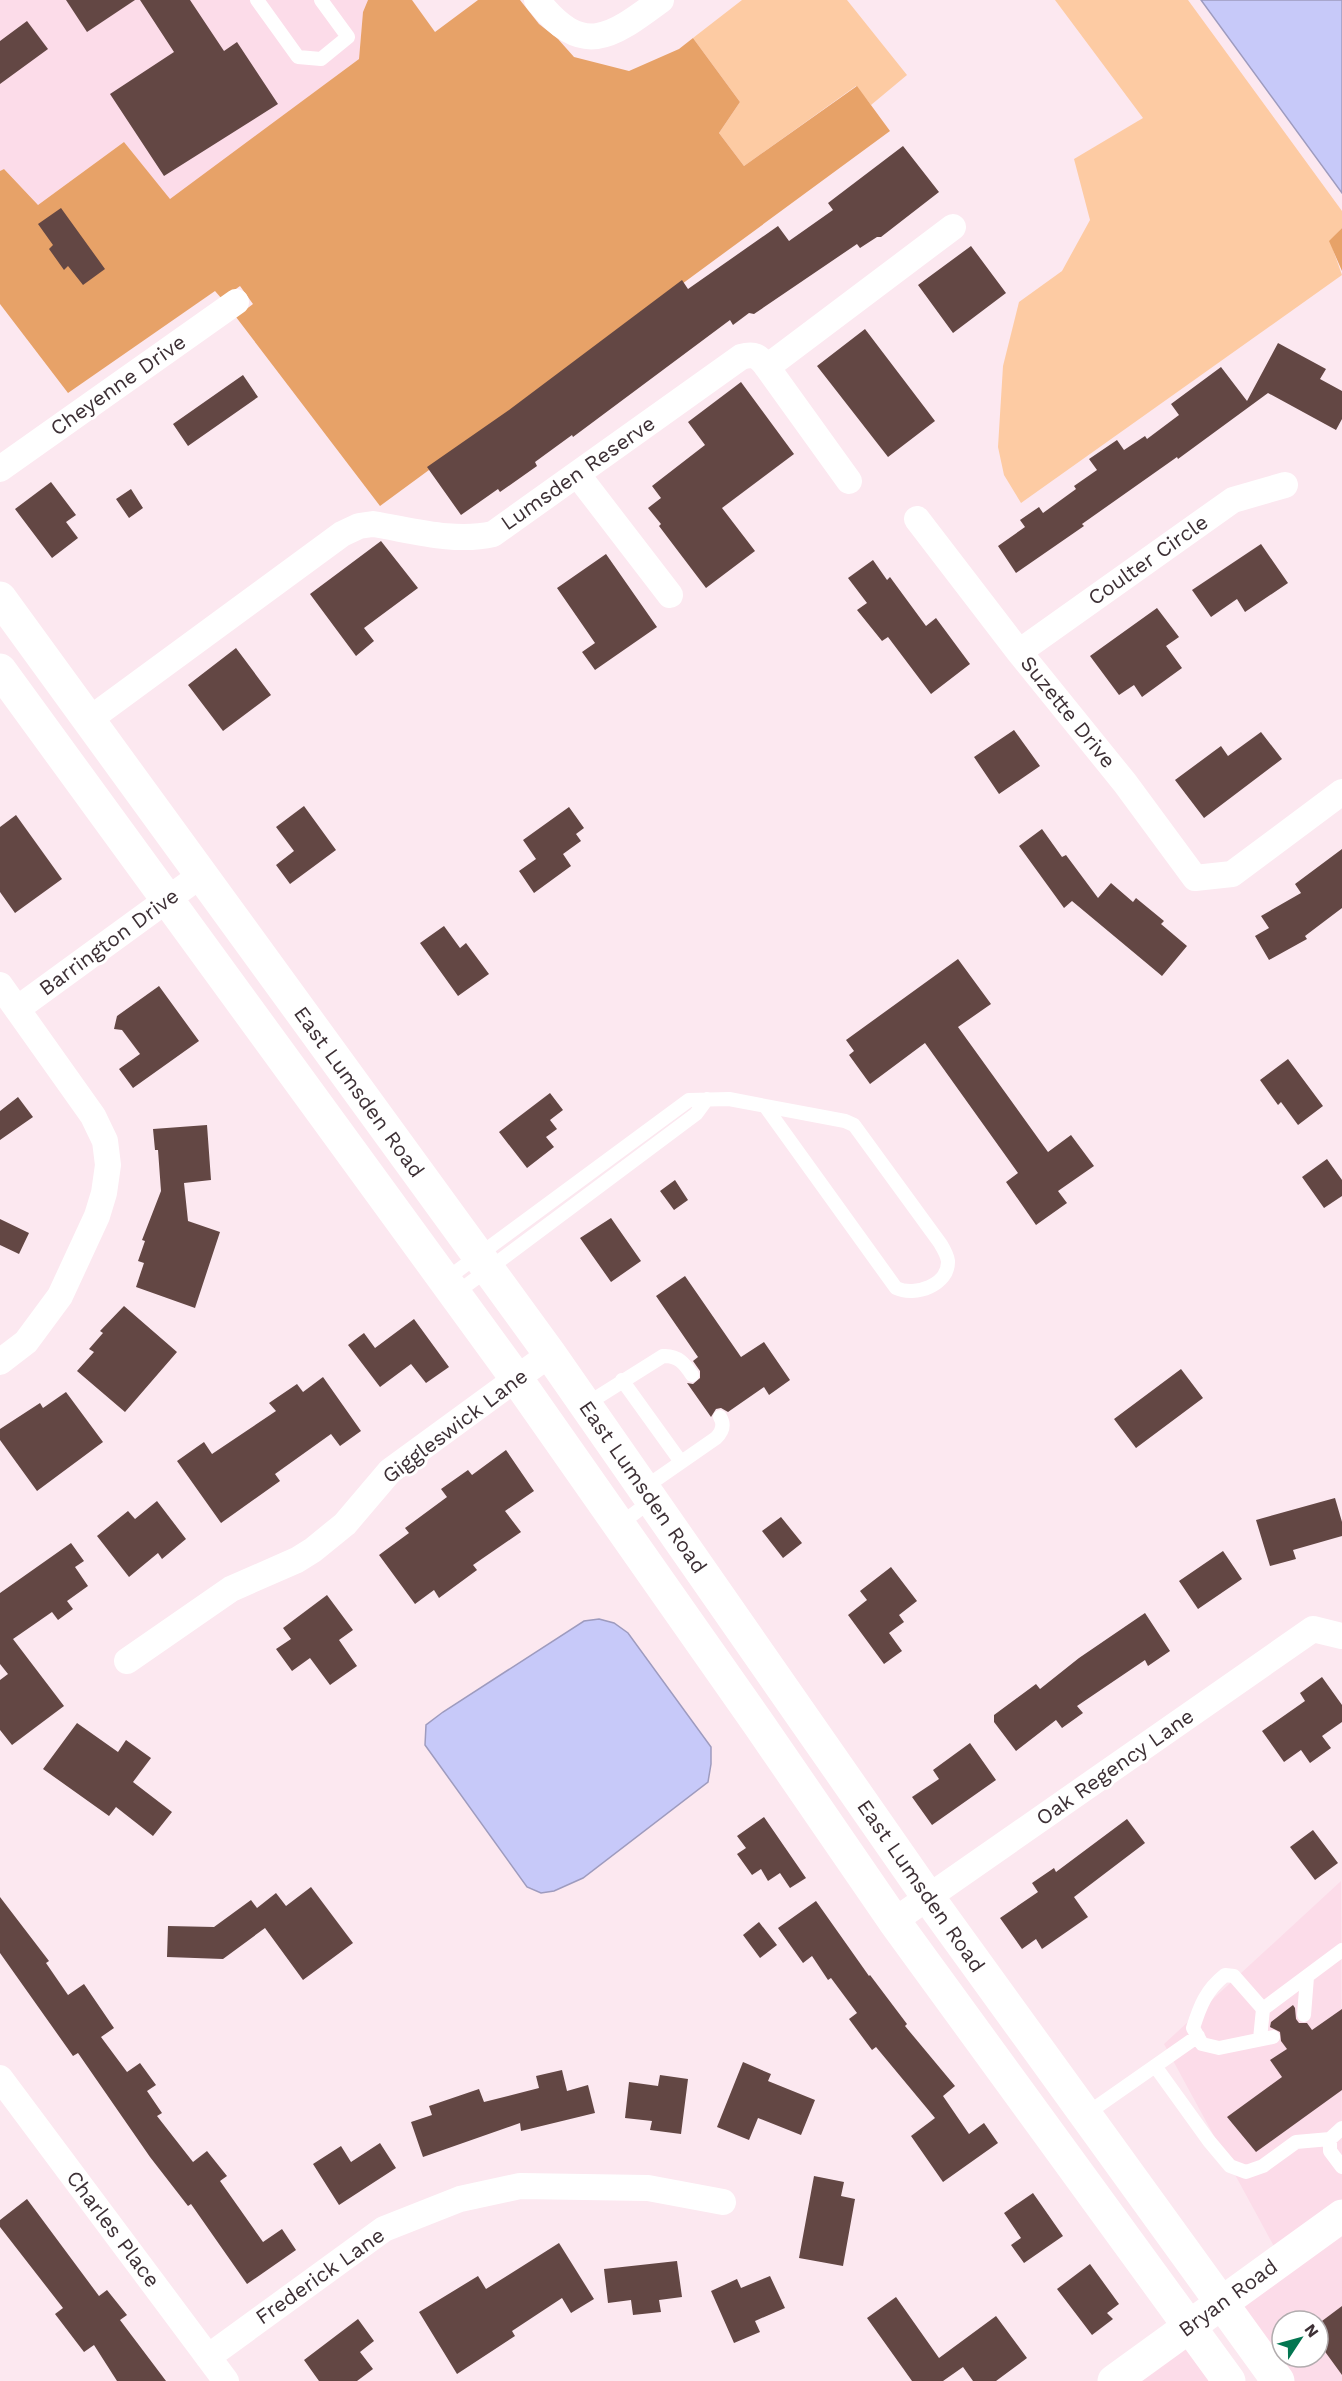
<svg xmlns="http://www.w3.org/2000/svg" width="1342" height="2381" font-family="'Work Sans',sans-serif">
  <style>
    .built { fill: #fcdce9; fill-rule: evenodd }
    .green { fill: #fdcba3 }
    .forest { fill: #e7a268 }
    .water { fill: #c7c9f9; stroke: #9e9bbe; stroke-width: 1.5 }
    .building { fill: #634744 }
    .lines { fill: none; stroke-linecap: round; stroke-linejoin: round }
    .service { stroke: #fff; stroke-width: 14 }
    .minor { stroke: #fff; stroke-width: 26 }
    .tertiary { stroke: #fff; stroke-width: 33 }
    .secondary { stroke: #fff; stroke-width: 33 }
    .labels { text-anchor: middle; stroke-width: 6; stroke-linejoin: round; paint-order: stroke }
    .street-label { font-size: 21px; fill: #3d3035; stroke: #fff }
  </style>
  <rect width="100%" height="100%" fill="#fce8f0"/>
  <path class="built" d="M0 0H368L363 12 359 59 170 200 124 142 38 205 4 169 0 171Z
    M1341 1881 1342 2203 1276 2250 1164 2044Z
    M1342 2230V2381H1294L1238 2305ZM1282 2321H1318V2357H1282Z
    M1185 2343 1213 2381H1133Z"/>
  <path class="green" d="M742 0H847L907 75 871 105 856 86 744 166 719 133 740 102 693 38Z
    M1055 0H1188L1342 211V228L1330 241 1342 275 1021 503 1004 475 998 447 1003 366 1019 302 1062 271 1090 220 1074 159 1143 118Z"/>
  <path class="forest" d="M368 0H412L435 32 478 0H520L539 24 558 39 574 57 629 71 679 49 693 38 740 102 719 133 744 166 857 86 890 131 380 506 236 317 253 304 240 286 222 299 215 291 68 393 0 304V171L4 169 38 205 124 142 170 199 359 59 363 12Z
    M1342 228V271L1329 241Z"/>
  <path class="water" d="M1201 0H1342V193Z
    M599 1619 614 1623 628 1633 711 1747V1764L708 1782 583 1878 554 1891 541 1893 527 1887 425 1745 426 1725 443 1712 584 1621Z"/>
  <path class="building" d="M66 0H135L87 32Z
    M140 0H190L224 51 237 42 278 104 164 176 110 94 174 52Z
    M27 21 48 49 0 84V41Z
    M903 146 939 192 881 237H877L860 248 857 244 754 314 749 313 733 325 730 320 573 437 572 435 535 462 537 466 500 492 498 489 461 515 427 467 509 410 682 280 688 289 778 226 789 241 833 210 828 203Z
    M61 208 105 269 83 285 68 266 64 270 49 249 53 245 38 224Z
    M971 246 1006 293 953 333 918 285Z
    M865 329 935 421 888 457 817 366Z
    M1278 343 1326 369 1320 379 1342 391V419L1336 430 1268 393 1178 459 1177 457 1082 524 1084 526 1016 573 998 546 1025 527 1020 520 1039 507 1043 513 1076 489 1074 486 1097 470 1089 459 1117 440 1124 450 1145 436 1147 439 1179 415 1171 404 1221 367 1247 401Z
    M243 375 258 397 188 446 173 424Z
    M741 382 794 454 722 508 755 551 706 588 659 526 661 524 648 508 661 498 652 486 705 445 688 422Z
    M51 482 76 515 66 522 78 538 52 558 15 509Z
    M131 489 143 508 129 518 116 499Z
    M381 541 418 588 364 628 374 641 356 656 310 594Z
    M1261 544 1288 583 1245 612 1237 599 1211 617 1192 590Z
    M606 554 657 627 595 670 582 652 595 643 557 588Z
    M873 560 887 580 890 577 926 626 936 618 970 664 931 694 888 637 882 641 857 610 867 603 848 578Z
    M1157 608 1179 637 1166 646 1182 668 1142 697 1134 685 1119 695 1090 656Z
    M236 648 271 695 223 731 188 685Z
    M1014 730 1040 766 999 794 974 757Z
    M1261 732 1282 759 1204 818 1175 780 1221 746 1228 756Z
    M304 806 336 850 290 884 276 865 294 851 276 827Z
    M569 807 584 828 576 834 581 841 563 854 571 866 534 893 519 871 536 859 523 840Z
    M16 815 62 879 15 913 0 892V827Z
    M1042 829 1062 857 1066 855 1098 898 1111 883 1133 902 1136 898 1164 921 1161 924 1187 946 1162 976 1072 901 1064 908 1019 846Z
    M1342 849V908L1305 936 1307 939 1269 960 1255 936 1269 928 1261 916 1301 893 1295 884Z
    M444 926 460 948 466 943 489 974 458 996 420 943Z
    M958 959 991 1004 958 1027 1048 1152 1071 1135 1094 1166 1058 1191 1067 1203 1036 1225 1006 1182 1018 1173 925 1043 870 1084 849 1055 854 1051 846 1040Z
    M159 986 199 1041 133 1088 119 1069 140 1054 122 1030 114 1029 117 1016Z
    M1288 1059 1323 1106 1298 1125 1281 1102 1278 1105 1260 1080Z
    M550 1093 563 1110 550 1120 557 1129 546 1137 554 1147 527 1168 499 1132Z
    M18 1097 33 1117 0 1140V1111Z
    M207 1125 211 1180 184 1183 188 1221 220 1232 195 1308 136 1287 144 1263 138 1261 145 1241 142 1240 161 1191 158 1150H155L153 1129Z
    M1327 1159 1342 1180V1196L1324 1208 1302 1177Z
    M675 1180 688 1200 674 1210 660 1191Z
    M611 1218 641 1261 611 1282 580 1238Z
    M0 1219 29 1233 19 1254 0 1245Z
    M685 1276 741 1357 764 1342 790 1380 769 1395 764 1387 728 1412 721 1408 716 1409 711 1417 687 1383 693 1384 700 1378V1371L693 1361 698 1357 656 1296Z
    M124 1306 177 1352 125 1412 77 1371 94 1352 89 1349 103 1333 100 1331Z
    M414 1319 449 1367 426 1383 411 1364 380 1387 348 1345 364 1333 375 1348Z
    M1181 1369 1203 1398 1136 1448 1114 1419Z
    M323 1377 361 1431 340 1446 331 1434 275 1474 280 1481 221 1523 177 1461 204 1442 212 1454 276 1411 269 1403 297 1384 303 1392Z
    M66 1392 103 1442 37 1491 0 1440V1429L40 1403 43 1408Z
    M506 1450 534 1491 505 1511 521 1532 473 1565 477 1570 439 1598 434 1590 415 1604 379 1555 409 1533 405 1528 447 1497 441 1489 468 1470 472 1475Z
    M1335 1498 1342 1522V1536L1293 1550 1296 1559 1270 1566 1256 1520Z
    M157 1501 186 1539 162 1559 158 1553 129 1577 97 1536 128 1511 135 1519Z
    M781 1517 802 1543 783 1558 762 1531Z
    M71 1543 84 1561 75 1567 88 1586 67 1601 73 1609 58 1620 52 1612 13 1639 64 1706 12 1745 0 1730V1680L8 1674 0 1664V1593Z
    M1223 1551 1242 1579 1198 1609 1179 1581Z
    M891 1567 917 1601 899 1615 904 1622 889 1633 902 1651 884 1664 848 1615 867 1600 860 1591Z
    M327 1595 353 1630 339 1640 357 1666 330 1685 310 1658 292 1671 276 1649 291 1639 283 1628Z
    M1145 1613 1170 1651 1148 1666 1145 1660 1077 1706 1083 1713 1062 1728 1056 1720 1016 1751 994 1722V1715L1036 1684 1040 1689 1079 1658Z
    M1322 1677 1342 1705V1722L1322 1736 1331 1748 1310 1763 1301 1750 1284 1762 1262 1731 1305 1701 1300 1693Z
    M77 1723 118 1752 126 1740 151 1758 133 1782 172 1812 153 1836 116 1807 109 1816 43 1769Z
    M970 1743 996 1780 932 1825 912 1797 939 1779 933 1770Z
    M764 1817 806 1878 790 1888 780 1873 768 1881 761 1869 752 1875 737 1854 746 1848 737 1836Z
    M1127 1819 1145 1843 1074 1897 1088 1917 1042 1949 1036 1939 1022 1949 1000 1918 1038 1892 1032 1883 1054 1868 1056 1872Z
    M1313 1830 1338 1863 1315 1880 1290 1847Z
    M311 1887 353 1943 303 1980 265 1928 223 1959 167 1957 168 1926 214 1927 251 1900 257 1908 276 1893 286 1906Z
    M0 1897 49 1961 46 1963 68 1995 84 1984 114 2028 101 2037 127 2072 140 2063 156 2085 147 2091 162 2113 157 2116 193 2162 207 2151 227 2176 220 2181 263 2242 282 2229 296 2250 247 2284 191 2204 188 2206 150 2157 78 2053 73 2056 0 1953Z
    M816 1901 869 1976 870 1975 907 2024 905 2026 955 2086 943 2096 969 2134 984 2123 998 2143 943 2182 911 2136 935 2118 876 2047 872 2050 849 2019 857 2013 831 1978 828 1980 812 1956 803 1963 778 1928Z
    M759 1922 777 1945 760 1958 743 1935Z
    M1293 2005 1295 2008 1296 2019 1299 2023H1307L1312 2030 1342 2009V2090L1256 2152 1227 2117 1282 2077 1270 2060 1287 2049 1281 2041 1280 2032 1270 2027 1271 2022Z
    M743 2062 771 2074 768 2081 815 2100 801 2135 758 2118 749 2140 717 2127Z
    M562 2070 567 2091 588 2085 595 2113 521 2131 520 2123 423 2157 411 2122 432 2115 429 2106 479 2089 484 2102 539 2088 536 2076Z
    M660 2075 688 2079 681 2134 650 2130 652 2121 625 2118 629 2082 658 2086Z
    M380 2143 396 2168 339 2205 313 2164 341 2146 351 2162Z
    M814 2176 844 2182 841 2196 855 2199 843 2266 799 2258Z
    M1033 2193 1063 2236 1024 2263 1011 2245 1021 2238 1004 2213Z
    M27 2199 99 2296 107 2290 127 2315 120 2320 166 2381H117L94 2345 84 2352 55 2314 63 2308 0 2227V2220Z
    M559 2243 594 2299 571 2313 562 2298 512 2331 515 2336 457 2374 419 2312 478 2276 486 2289Z
    M677 2261 682 2297 659 2300 661 2312 633 2315 631 2300 608 2303 604 2269Z
    M1090 2264 1119 2304 1107 2313 1113 2319 1092 2335 1057 2289Z
    M770 2276 785 2308 755 2321 760 2332 734 2343 711 2291 737 2279 741 2288Z
    M896 2297 939 2358 996 2316 1027 2358 996 2381H973L963 2367 943 2381H912L867 2318Z
    M1342 2306V2375L1318 2342V2324Z
    M358 2319 374 2341 360 2352 373 2369 357 2381H319L304 2360Z"/>
  <g class="lines">
    <path class="service" d="M257 0 298 57 321 59 348 37 321 0
      M445 1280 689 1100 729 1099 845 1121 854 1125 940 1243C943 1248 947 1254 948 1261 949 1285 915 1297 896 1288L765 1106
      M455 1294 696 1114 707 1099
      M622 1380 681 1462
      M585 1405 663 1356C678 1355 685 1364 692 1375
      M644 1488 716 1438C722 1432 725 1425 720 1417
      M619 1525 652 1500
      M1304 2015 1307 1977
      M1273 2037 1219 2048 1202 2044 1193 2028C1200 2006 1206 1990 1225 1975L1234 1976 1263 2009 1342 1950
      M1260 2039 1263 2009
      M1155 2066 1209 2141 1230 2166 1246 2172 1263 2166 1296 2142 1330 2139
      M1085 2115 1198 2036
      M1342 2128 1330 2139V2151L1342 2167"/>
    <path class="minor" d="M537 0C583 59 611 37 661 0
      M767 367 849 481
      M0 469 236 302
      M577 474 670 595
      M917 519 1019 652 1125 783 1195 878 1232 874 1342 792
      M1019 652 1233 500 1285 485
      M90 719 342 534 359 526 373 524C411 530 454 543 493 534L741 357C754 353 759 356 767 367L953 227
      M0 985 93 1116 105 1141 108 1165 104 1193 97 1216 60 1296 26 1342 0 1362
      M17 1009 201 875
      M127 1661 231 1589 297 1560 313 1550 345 1524 390 1471 550 1354
      M894 1921 1313 1629 1342 1636
      M0 2078 226 2381
      M208 2357 384 2229 460 2199 520 2186 648 2188 723 2202"/>
    <path class="tertiary" d="M1114 2381 1342 2216"/>
    <path class="secondary" d="M0 598 550 1354 928 1897 1278 2381
      M0 670 516 1378 758 1723 894 1921 1229 2381"/>
  </g>
  <g class="labels">
    <g class="street-label">
      <text transform="translate(118 385) rotate(-35)" y="7">Cheyenne Drive</text>
      <text transform="translate(578 473) rotate(-35)" y="7">Lumsden Reserve</text>
      <text transform="translate(1148 560) rotate(-35)" y="7">Coulter Circle</text>
      <text transform="translate(1068 712) rotate(51)" y="7">Suzette Drive</text>
      <text transform="translate(109 942) rotate(-36)" y="7">Barrington Drive</text>
      <text transform="translate(359 1092) rotate(54)" y="7">East Lumsden Road</text>
      <text transform="translate(455 1426) rotate(-37)" y="7">Giggleswick Lane</text>
      <text transform="translate(643 1487) rotate(55)" y="7">East Lumsden Road</text>
      <text transform="translate(1115 1767) rotate(-35)" y="7">Oak Regency Lane</text>
      <text transform="translate(921 1886) rotate(55)" y="7">East Lumsden Road</text>
      <text transform="translate(113 2229) rotate(53)" y="7">Charles Place</text>
      <text transform="translate(320 2276) rotate(-35)" y="7">Frederick Lane</text>
      <text transform="translate(1228 2298) rotate(-36)" y="7">Bryan Road</text>
    </g>
  </g>
  <g transform="translate(1300 2339) rotate(54)"><circle r="28" fill="#ffffff" stroke="#b1acae" stroke-width="1.5"/>
  <path d="M0-4.5L10 22L0 15L-10 22Z" fill="#037651"/>
  <text y="-9" font-size="16" font-weight="bold" text-anchor="middle" fill="#3d3035">N</text>
  </g>
</svg>
